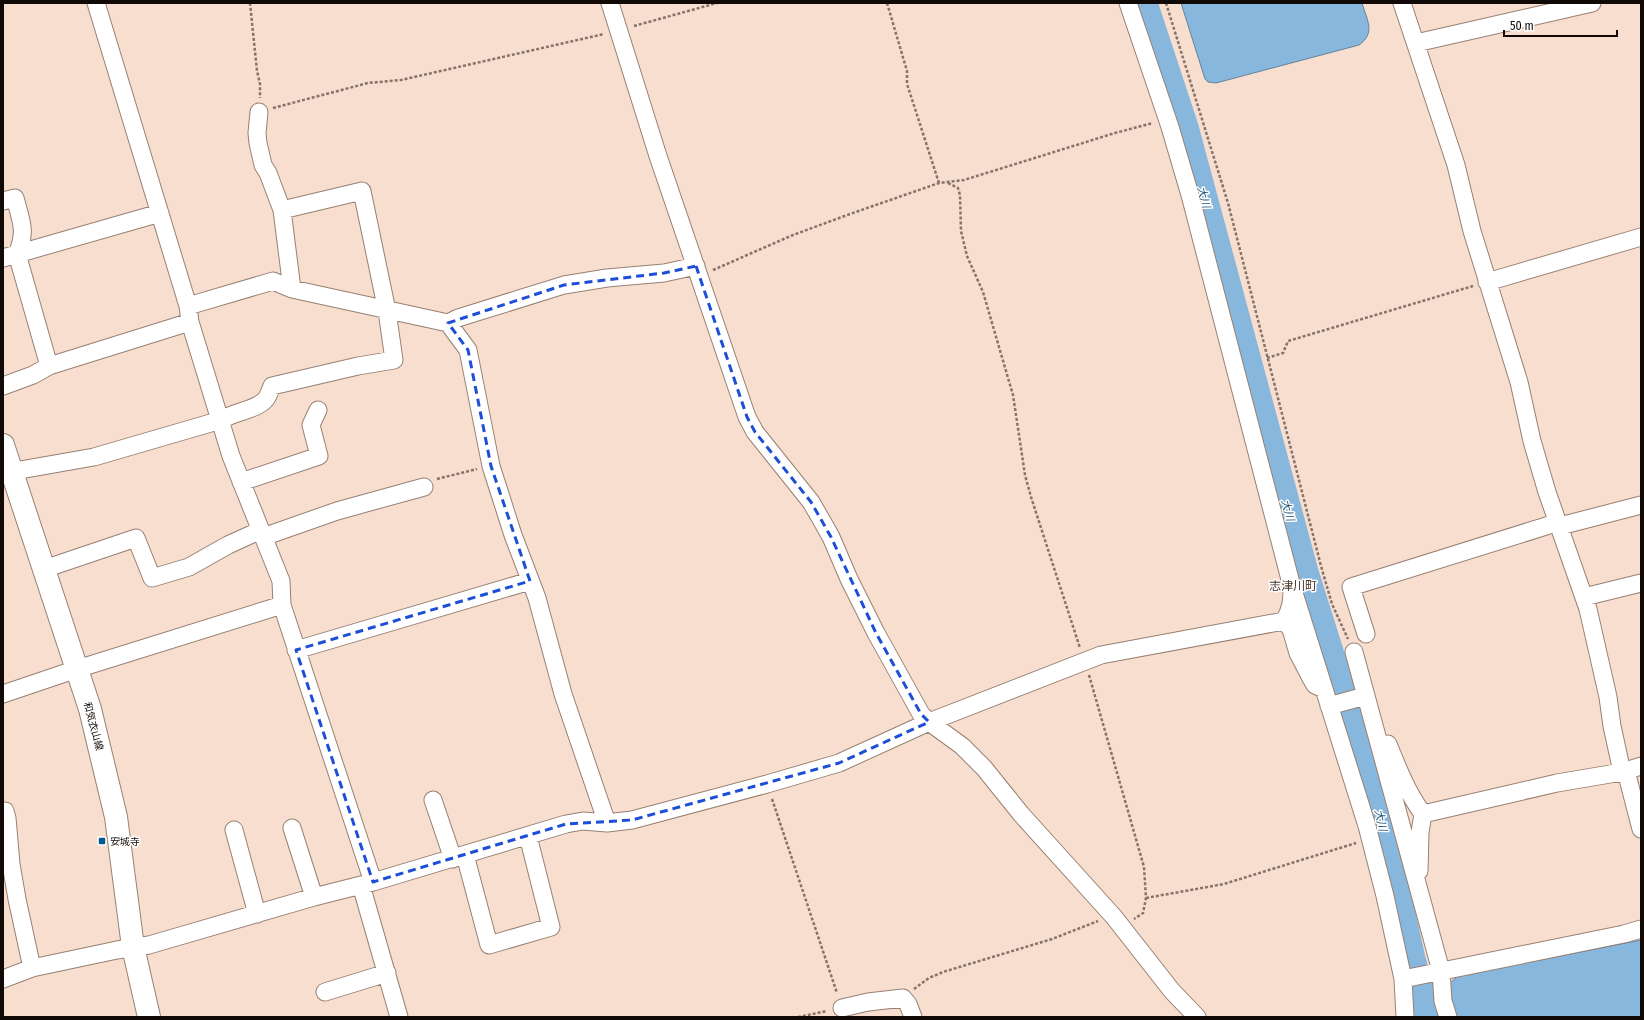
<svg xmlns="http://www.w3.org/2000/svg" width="1644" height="1020" font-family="'Fira Sans Condensed','Noto Sans JP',sans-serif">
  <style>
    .water { fill: #87b7dd; stroke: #64839c }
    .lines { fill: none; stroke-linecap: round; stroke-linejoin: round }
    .river { stroke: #87b7dd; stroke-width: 27 }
    .street-casing { stroke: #978072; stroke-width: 19 }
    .secondary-casing { stroke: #978072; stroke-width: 24 }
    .path { stroke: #85746a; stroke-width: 2.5; stroke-dasharray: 3 2; stroke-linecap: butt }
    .street { stroke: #fff; stroke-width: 17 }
    .secondary { stroke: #fff; stroke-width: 22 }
    .marked { fill: none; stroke: #1d4ed8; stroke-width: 3; stroke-dasharray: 8 5; stroke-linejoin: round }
    .poi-dot { fill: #045b8c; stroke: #fff; stroke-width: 1.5 }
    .labels { text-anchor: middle; stroke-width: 3; stroke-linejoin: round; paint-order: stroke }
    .street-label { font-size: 10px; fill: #110905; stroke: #fff }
    .poi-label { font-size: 10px; fill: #110905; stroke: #fff; text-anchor: start }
    .water-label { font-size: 11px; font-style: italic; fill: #184f74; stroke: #fff }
    .quarter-label { font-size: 12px; fill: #493529; stroke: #fff }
  </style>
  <rect width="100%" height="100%" fill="#f8decf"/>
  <path class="water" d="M1181 3H1362C1367 20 1376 33 1359 45L1216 83 1208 82 1205 79Z
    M1641 940V1017H1455L1449 997 1450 983 1458 976Z"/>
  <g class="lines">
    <path class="river" d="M1144 3 1185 127 1305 572 1377 801 1412 959 1429 1017"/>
    <g class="street-casing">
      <path id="street" d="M96 3 188 306 190 322 231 456 281 581 282 605 373 882
        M610 3 658 156 747 417 755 432 811 502 822 521 831 537 849 579 876 633 921 714 929 722 962 746 984 768 1021 814 1114 917 1172 991 1197 1017
        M1128 3 1170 127 1190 195 1292 587C1292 601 1291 610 1284 621
        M1402 3 1456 165 1472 231 1519 382 1532 441 1547 492 1588 609 1608 697 1612 726 1622 772
        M1416 43 1592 3
        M259 112 257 133 258 143 263 165 268 173 282 210 292 289
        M3 201 15 198C21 221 27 231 17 254L49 366
        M3 258 160 213
        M1487 282 1641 237
        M188 306 273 281 292 289 448 323 458 318 564 285 607 278 664 273 696 266
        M448 323 468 350 491 466 513 535 537 598 563 694 607 823
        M3 386 33 375 49 366 190 322
        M3 473 94 457 221 420C233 412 256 410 265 400 268 397 270 391 272 386L358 366 394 360 387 311 362 191 282 210
        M241 482 319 456 311 425 318 410
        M1560 526 1641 505
        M263 537 337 511 424 487
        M44 569 136 538 152 578 189 567 228 545 261 530
        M1294 593 1367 826 1385 896 1403 979 1405 1017
        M1584 597 1641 583
        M1366 634 1351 587 1559 522
        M296 650 530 581
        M1354 652 1441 971 1443 1001 1448 1017
        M3 694 77 669 282 605
        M1329 706 1365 696
        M1388 744C1398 769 1407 792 1423 814L1420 832 1419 871
        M1626 771 1641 829
        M433 800 453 859
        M3 811H5L7 818 11 864 17 899 32 968
        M1423 814 1557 783 1622 772 1641 766
        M292 828 314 897
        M234 830 257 914
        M465 855 489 945 551 927 528 836
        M361 885 399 1017
        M3 979 32 968 117 950 149 945 314 897 373 882 566 824 583 821 607 823 632 820 767 784 839 763 929 722 1101 655 1284 621 1291 629 1298 653 1311 678 1315 685 1324 689
        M1403 979 1624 934 1641 929
        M325 992 387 973
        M842 1008 868 1002 903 998 908 1004 913 1017"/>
    </g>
    <g class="secondary-casing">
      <path id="secondary" d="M3 445 90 709 116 817 133 947 149 1017"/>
    </g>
    <path class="path" d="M250 3 257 71 260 84V98
      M887 3 907 71V84L939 183
      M1166 3 1228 203 1321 566 1332 604 1348 639
      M634 26 717 3
      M273 108 368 83 401 80 604 34
      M948 183 958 188 960 195 961 231 967 256 983 292 1013 395 1025 475 1031 497 1080 648
      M713 270 793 235 850 214 939 183 964 180 1115 133 1153 123
      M1267 358 1283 353 1288 341 1473 286
      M437 479 477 469
      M1089 675 1144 867 1146 898 1143 913 1134 919
      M772 799 837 993
      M1146 898 1224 884 1356 843
      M914 989 929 978 943 972 1052 939 1098 921
      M798 1017 827 1011"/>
    <use href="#street" class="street"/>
    <use href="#secondary" class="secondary"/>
  </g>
  <path class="marked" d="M696 266 747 417 755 432 811 502 831 537 876 633 921 714 929 722 839 763 632 820 566 824 373 882 296 650 530 581 491 466 468 350 448 323 564 285 664 273Z"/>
  <rect class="poi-dot" x="98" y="837" width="8" height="8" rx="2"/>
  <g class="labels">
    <g class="street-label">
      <text transform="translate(94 726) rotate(75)" y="4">和気衣山線</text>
    </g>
    <g class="poi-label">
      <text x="110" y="845">安城寺</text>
    </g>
    <g class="water-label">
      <text transform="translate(1204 197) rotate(75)" y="4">大川</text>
      <text transform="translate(1288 510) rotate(75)" y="4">大川</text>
      <text transform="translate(1381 820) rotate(77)" y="4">大川</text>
    </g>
    <g class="quarter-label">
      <text x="1293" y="590">志津川町</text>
    </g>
  </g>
  <rect width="1644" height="1020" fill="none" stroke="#110905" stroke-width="8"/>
  <path d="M1504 30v6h113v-6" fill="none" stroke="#110905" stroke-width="2"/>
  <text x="1510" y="30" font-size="12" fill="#110905" stroke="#ffffff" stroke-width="3" paint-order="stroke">50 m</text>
</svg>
